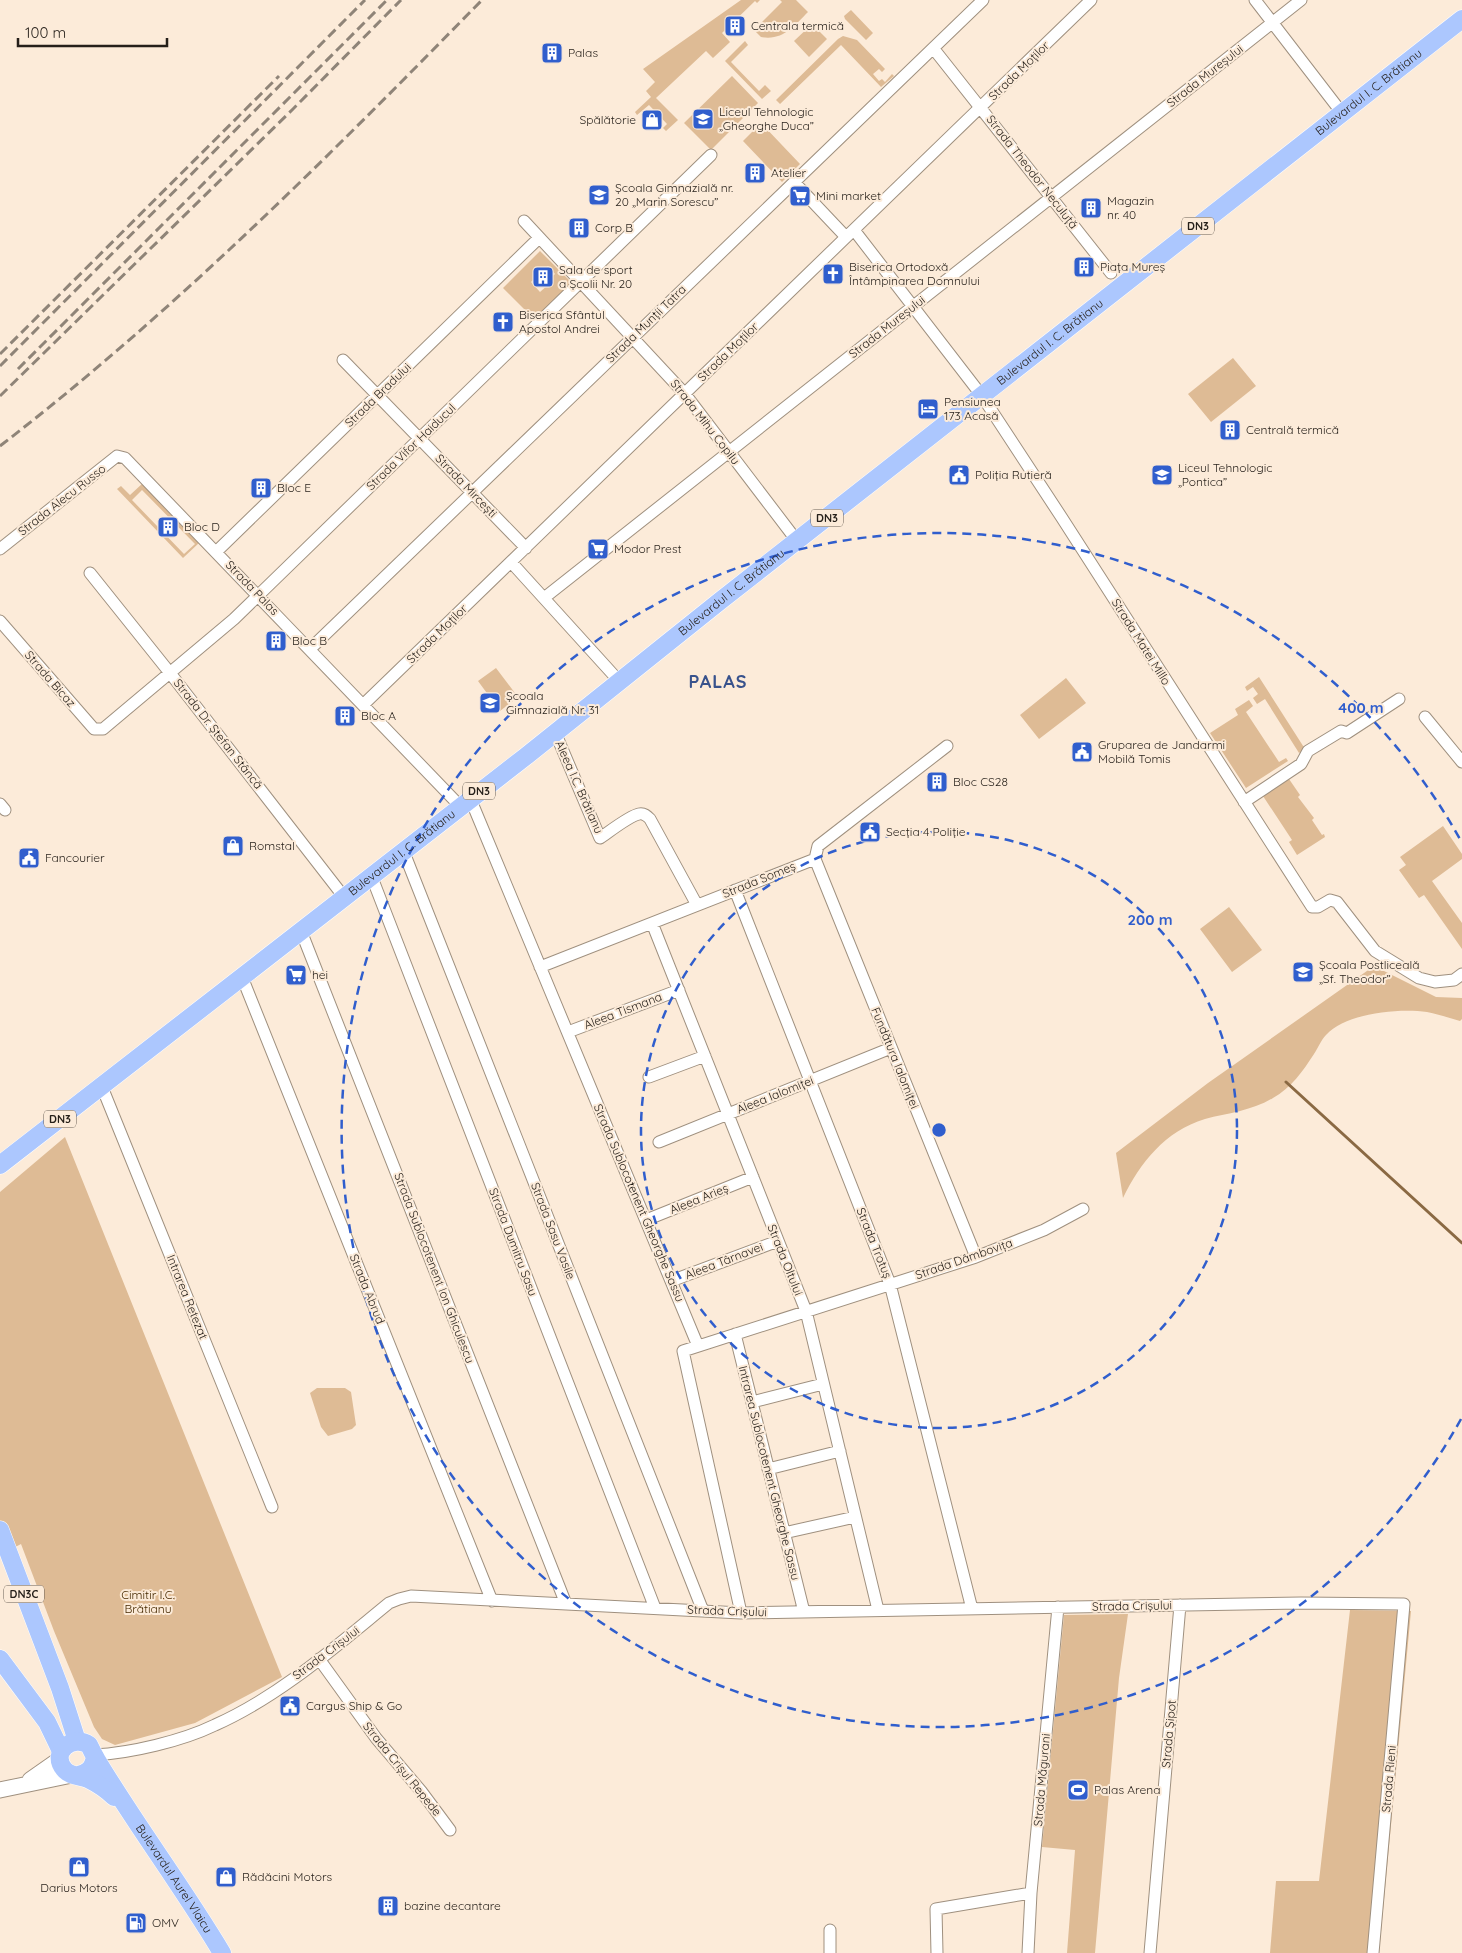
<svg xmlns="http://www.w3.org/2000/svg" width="1462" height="1953" font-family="Quicksand,sans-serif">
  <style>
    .green { fill: #debb95; fill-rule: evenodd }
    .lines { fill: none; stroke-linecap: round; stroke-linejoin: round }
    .stream { stroke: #8a6943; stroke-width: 3 }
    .street-casing { stroke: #9f907f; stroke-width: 13 }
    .secondary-casing { stroke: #9f907f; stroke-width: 17 }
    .primary-casing { stroke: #fff; stroke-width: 19 }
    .street { stroke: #fff; stroke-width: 11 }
    .secondary { stroke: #fff; stroke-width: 15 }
    .primary { stroke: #acc7fe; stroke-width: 18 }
    .rail { stroke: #8f8478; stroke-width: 3; stroke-dasharray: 10 5; stroke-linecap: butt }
    .ring { fill: none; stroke: #305ecd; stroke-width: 2.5; stroke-dasharray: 9 6 }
    .labels { text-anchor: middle; stroke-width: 4; stroke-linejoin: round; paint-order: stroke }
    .shield { fill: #fcebd9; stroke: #665c53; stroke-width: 1 }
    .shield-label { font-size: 11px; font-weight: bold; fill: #251f19 }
    .poi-label { font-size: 12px; fill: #251f19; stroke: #fcebd9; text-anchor: start }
    .street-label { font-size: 12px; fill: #251f19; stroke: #fcebd9 }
    .park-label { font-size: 12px; fill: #462900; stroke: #fcebd9 }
    .district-label { font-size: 18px; font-weight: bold; letter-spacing: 1px; fill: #38528c; stroke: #fcebd9 }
    .centre { fill: #305ecd; stroke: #fcebd9; stroke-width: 2.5 }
    .ring-label { font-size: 15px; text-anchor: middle; font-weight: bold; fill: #305ecd; stroke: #fcebd9; stroke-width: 4; stroke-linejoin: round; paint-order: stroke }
  </style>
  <rect width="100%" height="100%" fill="#fcebd9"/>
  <path class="green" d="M741 0H760L757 3 755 1 722 33 730 42 713 58 706 51 656 98 678 120 666 131 663 128 667 124 649 105 637 115 635 112 651 97 646 91 655 82 643 69Z
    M780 0H796L808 12C794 26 783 41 761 37L754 30 782 2Z
    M851 10 873 33 866 40 845 19 844 16Z
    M812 24 827 39 809 57 794 41Z
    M843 36 857 40 885 69 882 72 879 69 873 74 879 81 882 79 885 82 892 74 894 76 881 87 841 45 780 104 776 100 838 39Z
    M745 41 748 45 731 62 759 91 765 85 771 91 762 99 725 61Z
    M732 76 758 103 711 150 684 123Z
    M761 123 800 164 782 182 743 141Z
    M540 251 572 283 535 320 503 288ZM548 266 555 274 547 281 549 284 540 292 531 282Z
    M1233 358 1256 386 1211 422 1188 394Z
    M143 483 200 542 183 558 117 489 121 486 130 495ZM142 490 195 544 184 554 132 500Z
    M496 668 518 697 500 711 478 681Z
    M1259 677 1305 749 1299 753 1265 699 1257 704 1253 698 1258 694 1253 687 1247 691 1245 687Z
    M1066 678 1086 703 1039 739 1020 715Z
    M1249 700 1253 706 1246 712 1279 762 1286 758 1288 761 1246 788 1210 733 1238 715 1235 709Z
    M1289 779 1300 795 1298 797 1314 818 1312 820 1322 835 1324 834 1325 837 1297 855 1289 842 1292 840 1263 796Z
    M1443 826 1462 854V859L1432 881 1462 923V949L1424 895 1419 898 1399 870 1406 865 1400 857Z
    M1229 907 1262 950 1232 972 1200 929Z
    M1374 966 1436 997 1462 998V1019L1460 1021C1449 1018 1438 1014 1427 1012 1399 1008 1346 1013 1326 1035 1321 1040 1318 1048 1314 1054 1303 1071 1291 1088 1273 1098 1252 1111 1228 1113 1205 1119 1165 1131 1140 1163 1123 1198L1116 1153 1208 1083Z
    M65 1137 282 1677 195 1723 115 1745 102 1739 94 1727 54 1631 21 1544 0 1555V1192Z
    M317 1388H345L351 1392 356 1425 352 1429 328 1436 321 1427 310 1393Z
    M1350 1610 1411 1611 1379 1953H1270L1276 1881H1319Z
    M1128 1614 1119 1678 1095 1953H1067L1075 1850 1042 1847 1064 1615Z"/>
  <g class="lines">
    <path class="stream" d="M1286 1082 1462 1243"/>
    <g class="street-casing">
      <path id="street" d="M1255 0 1342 113
        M933 48 1111 273
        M794 182 846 237
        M524 221 685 394 797 541
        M854 230 982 396 1062 518 1312 907H1318L1330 900 1337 902 1375 951 1419 978 1435 982 1454 980 1462 974
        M343 360 526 548
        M0 549 117 456 125 458 460 806
        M216 552 539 238
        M511 562 619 681
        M90 573 170 673 344 897
        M544 598 1301 0
        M0 621 94 729H103L234 619 711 155
        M310 649 983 0
        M364 704 1091 0
        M1425 717 1462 762
        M555 732 600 838C609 832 629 816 639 814 644 813 647 816 650 819L697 905
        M470 798 698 1346
        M1244 802 1301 764 1308 751 1341 731 1347 733 1399 699
        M0 804 5 810
        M403 850 703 1611
        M815 859 976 1257
        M815 859 818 846 947 746
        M371 875 655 1608
        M735 890 890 1284 972 1609
        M652 923 806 1311 878 1610
        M301 931 566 1604
        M540 967 815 859
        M242 977 492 1601
        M568 1032 679 990
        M649 1077 705 1056
        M102 1087 272 1507
        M659 1142 891 1048
        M646 1220 753 1177
        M671 1281 778 1241
        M735 1334 804 1612
        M752 1402 823 1384
        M768 1469 840 1451
        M784 1533 855 1517
        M741 1613 683 1351 976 1257 1044 1230 1083 1209
        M319 1659 376 1738 421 1791 450 1830
        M94 1755C131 1753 182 1741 215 1725 280 1696 335 1647 389 1603L399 1599 411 1596 741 1613 1301 1603 1404 1604 1373 1953
        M830 1930V1953
        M937 1953 936 1909 1031 1893
        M1028 1953 1031 1893 1058 1607
        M1150 1953 1180 1605"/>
    </g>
    <g class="secondary-casing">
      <path id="secondary" d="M30 1780 60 1759
        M0 1790 72 1775"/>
    </g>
    <g class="primary-casing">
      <g id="primary">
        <path id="s1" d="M0 1165 525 757 720 601 1462 19"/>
        <path d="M0 1530 60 1688 77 1741"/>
        <path d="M0 1659 47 1722 61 1751"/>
        <path id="s2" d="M95 1757C135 1824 182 1886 222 1953"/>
        <path d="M78 1775C88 1773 93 1768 95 1757L89 1745C73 1734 50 1752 64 1769 69 1776 81 1776 88 1779 98 1784 107 1790 114 1797"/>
      </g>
    </g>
    <use href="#street" class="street"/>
    <use href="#secondary" class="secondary"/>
    <use href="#primary" class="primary"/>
    <path class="rail" d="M0 354 279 76
      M0 366 365 0
      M18 369 387 0
      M0 396 293 109 401 0
      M0 446C174 312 329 156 482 0"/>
  </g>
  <g class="ring">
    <circle cx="939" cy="1130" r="298"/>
    <path d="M1461 1419A597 597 0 1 1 1461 841"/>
  </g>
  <defs>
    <g id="building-square" transform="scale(1.125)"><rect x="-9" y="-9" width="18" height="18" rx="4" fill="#305ecd" stroke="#fcebd9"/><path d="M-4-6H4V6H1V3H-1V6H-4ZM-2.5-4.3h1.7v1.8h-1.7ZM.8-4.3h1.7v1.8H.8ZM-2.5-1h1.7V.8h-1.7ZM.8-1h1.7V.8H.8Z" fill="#fff"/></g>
    <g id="school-square" transform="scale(1.125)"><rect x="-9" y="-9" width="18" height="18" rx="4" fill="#305ecd" stroke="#fcebd9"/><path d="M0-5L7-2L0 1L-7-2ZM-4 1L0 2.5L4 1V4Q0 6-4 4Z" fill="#fff"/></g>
    <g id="shop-square" transform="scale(1.125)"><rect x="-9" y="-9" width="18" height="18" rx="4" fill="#305ecd" stroke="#fcebd9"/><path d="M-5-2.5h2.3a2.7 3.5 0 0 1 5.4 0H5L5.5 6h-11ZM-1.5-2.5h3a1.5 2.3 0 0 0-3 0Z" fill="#fff"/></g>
    <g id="supermarket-square" transform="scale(1.125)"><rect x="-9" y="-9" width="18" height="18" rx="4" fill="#305ecd" stroke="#fcebd9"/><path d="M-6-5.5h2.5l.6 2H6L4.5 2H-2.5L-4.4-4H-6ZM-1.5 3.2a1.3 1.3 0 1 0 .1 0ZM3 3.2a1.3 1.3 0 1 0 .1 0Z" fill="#fff"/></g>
    <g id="church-square" transform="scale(1.125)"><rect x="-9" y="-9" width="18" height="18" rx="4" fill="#305ecd" stroke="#fcebd9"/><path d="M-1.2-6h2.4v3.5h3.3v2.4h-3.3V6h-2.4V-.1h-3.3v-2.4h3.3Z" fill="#fff"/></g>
    <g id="hotel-square" transform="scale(1.125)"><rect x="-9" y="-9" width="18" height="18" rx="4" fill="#305ecd" stroke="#fcebd9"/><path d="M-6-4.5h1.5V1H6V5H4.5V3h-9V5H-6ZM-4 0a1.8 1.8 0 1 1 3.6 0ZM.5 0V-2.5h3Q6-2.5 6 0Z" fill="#fff"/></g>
    <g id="civic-square" transform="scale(1.125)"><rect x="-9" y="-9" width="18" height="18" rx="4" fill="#305ecd" stroke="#fcebd9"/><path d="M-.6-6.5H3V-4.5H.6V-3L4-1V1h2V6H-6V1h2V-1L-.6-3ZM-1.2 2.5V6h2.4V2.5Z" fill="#fff"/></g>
    <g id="stadium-square" transform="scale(1.125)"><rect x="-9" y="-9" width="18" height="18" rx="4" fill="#305ecd" stroke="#fcebd9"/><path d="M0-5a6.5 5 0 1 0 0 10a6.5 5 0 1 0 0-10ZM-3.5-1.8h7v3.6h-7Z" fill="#fff"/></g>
    <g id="fuel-square" transform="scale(1.125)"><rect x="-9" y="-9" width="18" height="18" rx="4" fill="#305ecd" stroke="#fcebd9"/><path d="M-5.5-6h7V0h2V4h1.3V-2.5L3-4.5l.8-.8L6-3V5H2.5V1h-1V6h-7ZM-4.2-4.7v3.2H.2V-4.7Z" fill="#fff"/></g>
  </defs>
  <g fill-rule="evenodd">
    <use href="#building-square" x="735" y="26"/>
    <use href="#building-square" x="552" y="53"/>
    <use href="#school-square" x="703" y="119"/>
    <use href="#shop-square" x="652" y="120"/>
    <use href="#building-square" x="755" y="173"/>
    <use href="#school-square" x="599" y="195"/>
    <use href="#supermarket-square" x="800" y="196"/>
    <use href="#building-square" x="1091" y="208"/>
    <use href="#building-square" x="579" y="228"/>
    <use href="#building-square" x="1084" y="267"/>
    <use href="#church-square" x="833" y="274"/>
    <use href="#building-square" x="543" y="277"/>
    <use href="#church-square" x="503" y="322"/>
    <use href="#hotel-square" x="928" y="409"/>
    <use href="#building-square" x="1230" y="430"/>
    <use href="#civic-square" x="959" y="475"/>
    <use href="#school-square" x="1162" y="475"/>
    <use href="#building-square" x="261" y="488"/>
    <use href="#building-square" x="168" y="527"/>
    <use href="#supermarket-square" x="598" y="549"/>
    <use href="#building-square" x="276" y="641"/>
    <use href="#school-square" x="490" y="703"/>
    <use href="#building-square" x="345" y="716"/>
    <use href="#civic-square" x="1082" y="752"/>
    <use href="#building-square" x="937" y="782"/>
    <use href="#civic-square" x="870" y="832"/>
    <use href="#shop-square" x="233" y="846"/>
    <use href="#civic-square" x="29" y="858"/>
    <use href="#school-square" x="1303" y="972"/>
    <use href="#supermarket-square" x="296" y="975"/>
    <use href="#civic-square" x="290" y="1706"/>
    <use href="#stadium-square" x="1078" y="1790"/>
    <use href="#shop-square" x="79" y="1867"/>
    <use href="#shop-square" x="226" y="1877"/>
    <use href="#building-square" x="388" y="1906"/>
    <use href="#fuel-square" x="136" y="1923"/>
  </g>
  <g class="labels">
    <g class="shield">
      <rect x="1182" y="217.5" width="32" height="17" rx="4"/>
      <rect x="811" y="509.5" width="32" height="17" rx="4"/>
      <rect x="463" y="782.5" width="32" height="17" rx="4"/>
      <rect x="44" y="1110.5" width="32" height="17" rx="4"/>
      <rect x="4" y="1585.5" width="40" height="17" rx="4"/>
    </g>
    <g class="shield-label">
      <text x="1198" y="230">DN3</text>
      <text x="827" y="522">DN3</text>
      <text x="479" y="795">DN3</text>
      <text x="60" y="1123">DN3</text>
      <text x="24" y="1598">DN3C</text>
    </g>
    <g class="poi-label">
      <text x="751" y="30">Centrala termică</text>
      <text x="568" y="57">Palas</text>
      <text x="719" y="116">Liceul Tehnologic<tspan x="719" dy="14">„Gheorghe Duca”</tspan></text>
      <text x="636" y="124" text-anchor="end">Spălătorie</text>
      <text x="771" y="177">Atelier</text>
      <text x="615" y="192">Școala Gimnazială nr.<tspan x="615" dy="14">20 „Marin Sorescu”</tspan></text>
      <text x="816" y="200">Mini market</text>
      <text x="1107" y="205">Magazin<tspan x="1107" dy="14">nr. 40</tspan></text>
      <text x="595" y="232">Corp B</text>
      <text x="849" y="271">Biserica Ortodoxă<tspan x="849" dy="14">Întâmpinarea Domnului</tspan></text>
      <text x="1100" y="271">Piața Mureș</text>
      <text x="559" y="274">Sala de sport<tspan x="559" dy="14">a Școlii Nr. 20</tspan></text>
      <text x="519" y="319">Biserica Sfântul<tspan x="519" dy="14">Apostol Andrei</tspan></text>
      <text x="944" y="406">Pensiunea<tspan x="944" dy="14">173 Acasă</tspan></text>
      <text x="1246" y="434">Centrală termică</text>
      <text x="1178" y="472">Liceul Tehnologic<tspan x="1178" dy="14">„Pontica”</tspan></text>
      <text x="975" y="479">Poliția Rutieră</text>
      <text x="277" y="492">Bloc E</text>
      <text x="184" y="531">Bloc D</text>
      <text x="614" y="553">Modor Prest</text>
      <text x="292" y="645">Bloc B</text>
      <text x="506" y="700">Școala<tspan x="506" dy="14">Gimnazială Nr. 31</tspan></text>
      <text x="361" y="720">Bloc A</text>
      <text x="1098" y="749">Gruparea de Jandarmi<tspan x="1098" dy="14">Mobilă Tomis</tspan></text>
      <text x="953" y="786">Bloc CS28</text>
      <text x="886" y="836">Secția 4 Poliție</text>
      <text x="249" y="850">Romstal</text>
      <text x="45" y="862">Fancourier</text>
      <text x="1319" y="969">Școala Postliceală<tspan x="1319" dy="14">„Sf. Theodor”</tspan></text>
      <text x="312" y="979">hei</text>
      <text x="306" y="1710">Cargus Ship &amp; Go</text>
      <text x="1094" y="1794">Palas Arena</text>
      <text x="242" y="1881">Rădăcini Motors</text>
      <text x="79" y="1892" text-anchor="middle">Darius Motors</text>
      <text x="404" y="1910">bazine decantare</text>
      <text x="152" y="1927">OMV</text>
    </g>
    <g class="street-label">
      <text transform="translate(1019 71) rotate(-44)" y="4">Strada Moților</text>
      <text transform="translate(1205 76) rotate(-38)" y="4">Strada Mureșului</text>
      <text dy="4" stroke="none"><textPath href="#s1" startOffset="1739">Bulevardul I. C. Brătianu</textPath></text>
      <text transform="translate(1032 172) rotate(52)" y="4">Strada Theodor Neculuță</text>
      <text transform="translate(646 324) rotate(-44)" y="4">Strada Munții Tatra</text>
      <text transform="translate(887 327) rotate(-38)" y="4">Strada Mureșului</text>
      <text dy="4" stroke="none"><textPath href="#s1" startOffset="1334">Bulevardul I. C. Brătianu</textPath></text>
      <text transform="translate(728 352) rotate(-44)" y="4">Strada Moților</text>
      <text transform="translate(378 395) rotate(-44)" y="4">Strada Bradului</text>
      <text transform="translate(705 422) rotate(52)" y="4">Strada Mihu Copilu</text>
      <text transform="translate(411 447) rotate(-44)" y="4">Strada Vifor Haiducul</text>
      <text transform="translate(466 486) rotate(46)" y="4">Strada Mircești</text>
      <text transform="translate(62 500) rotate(-38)" y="4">Strada Alecu Russo</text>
      <text transform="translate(252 588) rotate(46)" y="4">Strada Palas</text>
      <text dy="4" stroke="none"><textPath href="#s1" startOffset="929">Bulevardul I. C. Brătianu</textPath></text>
      <text transform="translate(437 634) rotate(-44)" y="4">Strada Moților</text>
      <text transform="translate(1141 642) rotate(58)" y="4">Strada Matei Millo</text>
      <text transform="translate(50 679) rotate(49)" y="4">Strada Bicaz</text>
      <text transform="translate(218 734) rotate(52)" y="4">Strada Dr. Ștefan Stâncă</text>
      <text transform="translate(579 787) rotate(66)" y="4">Aleea I.C. Brătianu</text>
      <text dy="4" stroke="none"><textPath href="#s1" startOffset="509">Bulevardul I. C. Brătianu</textPath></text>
      <text transform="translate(759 880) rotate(-22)" y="4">Strada Someș</text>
      <text transform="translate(623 1011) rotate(-21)" y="4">Aleea Tismana</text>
      <text transform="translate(895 1058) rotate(68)" y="4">Fundătura Ialomiței</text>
      <text transform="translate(775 1095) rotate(-22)" y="4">Aleea Ialomiței</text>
      <text transform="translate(699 1199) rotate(-22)" y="4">Aleea Arieș</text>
      <text transform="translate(639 1203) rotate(67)" y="4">Strada Sublocotenent Gheorghe Sassu</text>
      <text transform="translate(553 1231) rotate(69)" y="4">Strada Sasu Vasile</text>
      <text transform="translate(513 1242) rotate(69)" y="4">Strada Dumitru Sasu</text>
      <text transform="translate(874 1243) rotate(68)" y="4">Strada Trotuș</text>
      <text transform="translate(964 1259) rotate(-19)" y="4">Strada Dâmbovița</text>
      <text transform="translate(785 1260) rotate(68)" y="4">Strada Oltului</text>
      <text transform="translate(724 1261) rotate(-21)" y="4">Aleea Târnavei</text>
      <text transform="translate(434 1268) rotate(69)" y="4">Strada Sublocotenent Ion Ghiculescu</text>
      <text transform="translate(367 1289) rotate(68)" y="4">Strada Abrud</text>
      <text transform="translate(187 1297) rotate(68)" y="4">Intrarea Retezat</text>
      <text transform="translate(769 1473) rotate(76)" y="4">Intrarea Sublocotenent Gheorghe Sassu</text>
      <text transform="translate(1132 1606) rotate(-1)" y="4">Strada Crișului</text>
      <text transform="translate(727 1611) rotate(2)" y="4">Strada Crișului</text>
      <text transform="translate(326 1653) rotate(-37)" y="4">Strada Crișului</text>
      <text transform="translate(1169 1734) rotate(-85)" y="4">Strada Șipot</text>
      <text transform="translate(402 1769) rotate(51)" y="4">Strada Crișul Repede</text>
      <text transform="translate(1389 1779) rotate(-85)" y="4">Strada Rieni</text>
      <text transform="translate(1042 1780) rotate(-85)" y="4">Strada Măgurani</text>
      <text dy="4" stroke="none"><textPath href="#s2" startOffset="145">Bulevardul Aurel Vlaicu</textPath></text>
    </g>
    <g class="park-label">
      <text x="148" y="1599">Cimitir I.C.<tspan x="148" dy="14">Brătianu</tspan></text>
    </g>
    <g class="district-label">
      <text x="718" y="688">PALAS</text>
    </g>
  </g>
  <circle cx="939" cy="1130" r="8" class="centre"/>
  <g class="ring-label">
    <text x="1361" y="713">400 m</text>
    <text x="1150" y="925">200 m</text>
  </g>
  <path d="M18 38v8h149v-8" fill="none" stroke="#251f19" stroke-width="2.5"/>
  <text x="25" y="38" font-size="15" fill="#251f19" stroke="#fcebd9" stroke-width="4" paint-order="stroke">100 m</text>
</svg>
